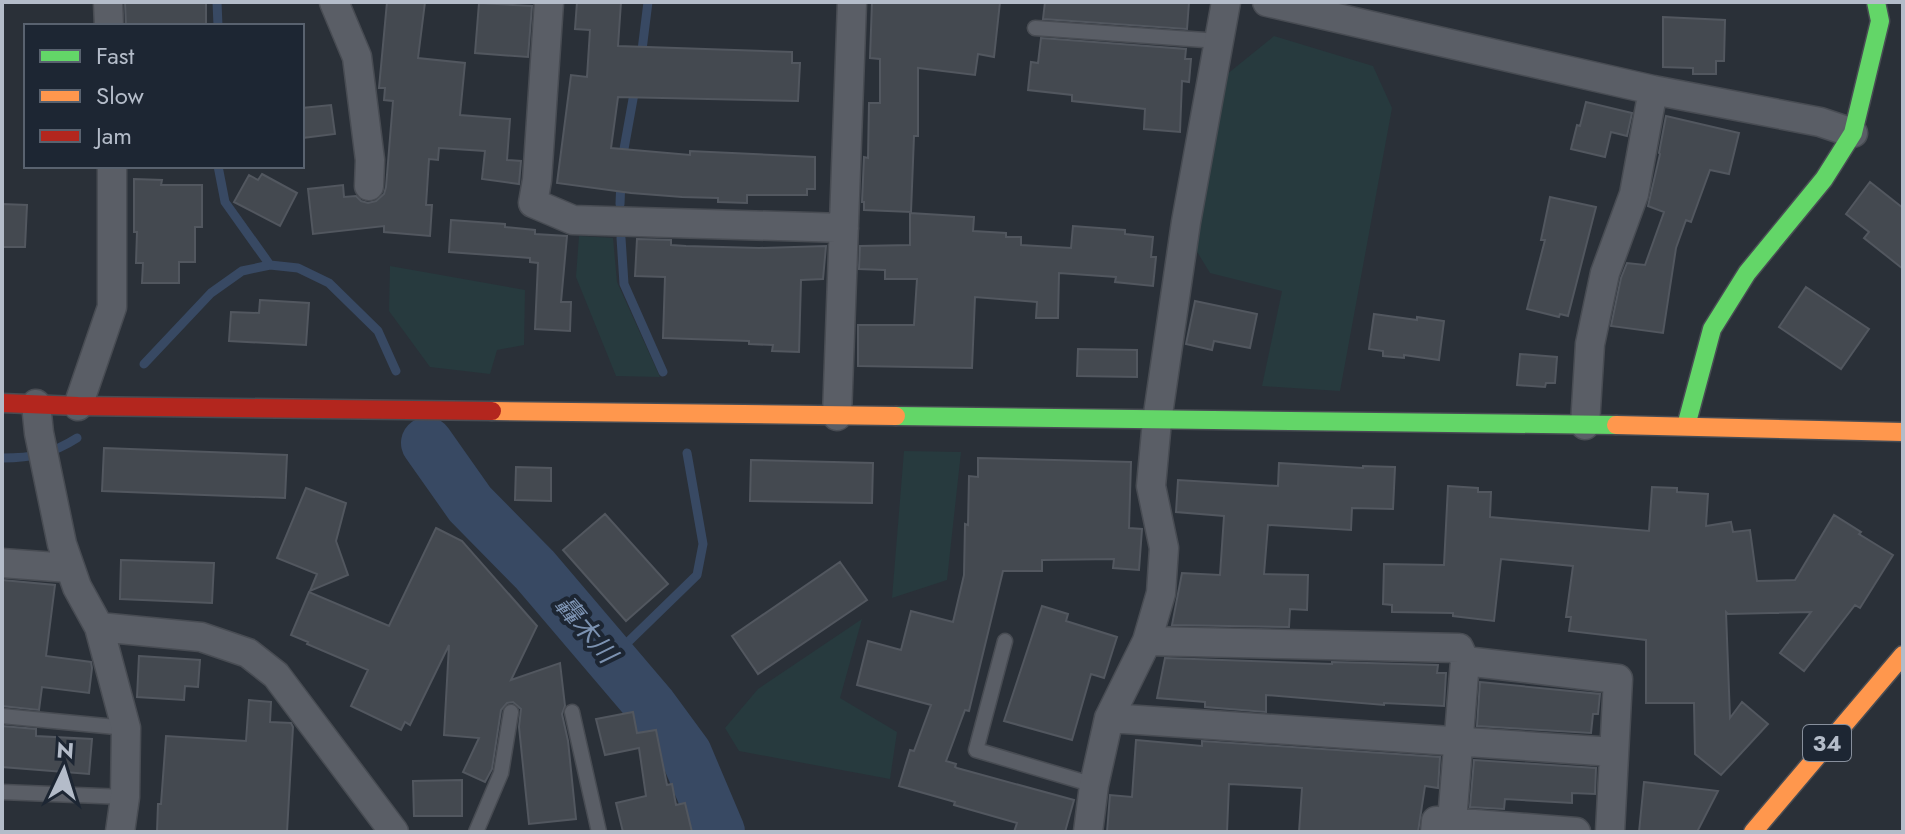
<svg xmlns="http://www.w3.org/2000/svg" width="1905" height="834" font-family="Jost,'Noto Sans JP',sans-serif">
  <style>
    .green { fill: #273a3e }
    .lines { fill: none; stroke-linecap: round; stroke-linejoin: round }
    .stream { stroke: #384963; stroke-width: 9 }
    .river { stroke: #384963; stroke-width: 52 }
    .building { fill: #444950; stroke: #52575f; stroke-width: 2 }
    .lane-casing { stroke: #484c53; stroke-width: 17 }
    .street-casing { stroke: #484c53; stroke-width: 31 }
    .fast-casing { stroke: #484c53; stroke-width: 21 }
    .slow-casing { stroke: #484c53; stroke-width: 21 }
    .jam-casing { stroke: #484c53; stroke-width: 21 }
    .lane { stroke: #5a5e66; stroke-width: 14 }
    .street { stroke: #5a5e66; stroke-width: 28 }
    .fast { stroke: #63d668; stroke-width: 18 }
    .slow { stroke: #ff974d; stroke-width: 18 }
    .jam { stroke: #b3261e; stroke-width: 18 }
    .labels { text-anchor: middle; stroke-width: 8; stroke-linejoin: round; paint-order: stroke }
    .shield { fill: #1d2633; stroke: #878f9c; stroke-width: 2 }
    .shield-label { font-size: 22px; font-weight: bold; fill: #b4bcc9 }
    .water-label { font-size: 26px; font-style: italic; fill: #7c92b1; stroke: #1d2633 }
  </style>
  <rect width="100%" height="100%" fill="#2a3038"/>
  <path class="green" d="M1274 36 1373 66 1392 108 1340 391 1262 386 1282 291 1210 273 1196 250 1226 75Z
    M579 236 613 238 617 282 660 377 616 376 576 277Z
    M390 266 525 290 524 345 497 350 490 374 430 367 389 311Z
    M904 451 961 452 947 580 892 598Z
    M862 619 840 698 897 732 890 779 739 751 725 728 758 689Z"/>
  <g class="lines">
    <path class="stream" d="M217 2 218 26
      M641 58 648 2
      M622 160 635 88
      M218 166 225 202 270 265
      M620 204 621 179
      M621 238 624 284 663 372
      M144 364 211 293 242 271 270 265 298 268 329 283 378 331 396 371
      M2 458C32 458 52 454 77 438
      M627 643 697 575 703 544 687 453"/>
    <path class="river" d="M427 443 470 504 535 570 650 705 686 754 719 832"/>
  </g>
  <path class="building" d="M125 2H206V26H126Z
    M387 2H425L418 58 465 63 460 115 510 119 507 160 521 161 519 184 482 179 485 151 439 148 438 160 429 159 426 205H432L430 236 384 232V226L313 234 308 189 343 185 344 197 356 196 361 201 368 203 376 201 384 194 386 187 393 101 384 100 385 88H379Z
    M577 2H621L618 46 792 52V63H800L798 101 618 97 611 148 690 155V151L815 157V189H807V195H747V203L718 202V198L682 197 631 193 557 183 571 75 587 77 590 30 575 29Z
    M872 2H1000L994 57 978 54 975 75 918 68V136H914L911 212 864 210V202H862L864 157 868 158 869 103H880V59L870 58Z
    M1045 2H1189L1187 29 1043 19Z
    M479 3 532 6 528 57 475 53Z
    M1663 17 1725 20 1724 61H1716V74H1693V68L1663 67Z
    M1041 38 1186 49 1185 59H1191L1189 82 1182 81 1180 132 1144 129 1145 109 1072 101V95L1028 90 1031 62 1038 63Z
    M1586 102 1632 113 1627 136 1611 132 1605 157 1571 149 1577 125 1580 126Z
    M331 105 335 134 302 138V108Z
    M1666 116 1739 133 1729 174 1710 170 1691 222 1686 220 1676 248 1663 333 1611 326 1621 278 1627 263 1645 265 1664 212 1648 206 1660 154 1659 153Z
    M262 174 297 193 280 226 234 202 249 175 258 180Z
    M134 179 162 180 161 185H202V227H195V262H179V283H142L143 263H136L137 232H134Z
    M1870 182 1903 208V269L1864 238 1869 232 1846 214Z
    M1550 197 1596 207 1568 316 1560 314 1559 317 1527 309 1545 240H1541Z
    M2 204 27 205 25 247H2Z
    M910 213 974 217 973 231 1006 233V237H1021V245L1071 248 1073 226 1125 230V234L1153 237 1151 257H1156L1153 286 1115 282 1116 277 1059 273 1058 318H1036L1037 302 975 297 972 368 858 366V325H914L917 279H885V270L859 269 860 246 910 245Z
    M451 220 505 224V227L535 230V234L567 236 561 302H571L570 331 535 329 538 263 530 262V258L449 252Z
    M637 239 671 240V245L686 246 759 248 826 246 823 279 801 280 799 352 772 351 773 345 749 344V341L663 338 665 277 635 276Z
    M1806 287 1869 329 1841 369 1779 327Z
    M260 300 309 303 306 345 229 341 231 312 259 313Z
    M1195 301 1257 314 1250 348 1214 341 1212 350 1186 344Z
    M1374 314 1417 320V317L1444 321 1439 360 1404 355V358L1383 356V351L1369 349Z
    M1078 349 1137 350V377L1077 376Z
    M1520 354 1557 357 1555 383H1546L1545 387 1517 385Z
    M104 448 287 455 285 498 102 491Z
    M978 458 1131 462 1129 528 1142 529 1139 570 1113 568 1114 559 1042 560V571H1003L969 711 965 710 946 761 956 764 955 767 957 768 1074 800 1065 832H1014L1017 823 954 805 955 802 899 786 910 750 914 751 931 705 857 685 868 641 901 650 911 611 953 622 964 575 965 524 968 525 969 476 978 477Z
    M751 460 873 463 872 503 750 501Z
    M1279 463 1363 468V466L1395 467 1393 509 1352 508 1351 530 1268 525 1264 574 1308 575 1307 610 1290 609 1289 627 1172 625 1182 573 1220 575 1224 516 1176 512 1178 480 1278 486Z
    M516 467 551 468V501L515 500Z
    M1448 486 1478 488V492H1491L1490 517 1649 531 1652 487 1677 488V492L1708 494 1706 526 1731 522 1733 532 1750 530 1757 581 1795 580 1834 515 1861 532 1859 534 1893 555 1860 608 1855 605 1804 671 1780 653 1811 612 1728 614 1726 612 1730 718 1742 702 1768 724 1721 775 1695 754 1694 703H1646V640L1569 631 1571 617H1566L1573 566 1501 559 1494 621 1453 616V613L1392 612V605L1383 604 1384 564 1444 565Z
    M306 488 346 503 336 541 348 575 310 591 317 574 277 558Z
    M605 514 668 584 626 621 563 550Z
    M436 528 462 541 537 626 511 680 560 663 565 706 562 714 568 741 576 819 529 824 519 727 521 709 513 702 507 703 501 710 492 769 485 782 463 772 479 738 444 735 449 645 410 725 405 722 401 730 351 706 368 670 307 644 308 642 291 635 309 592 389 626Z
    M121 560 214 563 212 603 120 599Z
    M840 562 867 600 758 674 732 636Z
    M2 580 55 585 46 656 91 662 92 668 89 693 42 687 39 710 2 706Z
    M1042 606 1068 614 1066 621 1117 637 1104 678 1091 674 1072 740 1004 721Z
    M139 656 200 660 198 687 185 686 184 700 137 697Z
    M1165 658 1332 664V662L1438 665 1437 673H1446L1444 706 1384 703V705L1266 695V712L1205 707V702L1157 698Z
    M1480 682 1600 694 1598 714H1593L1591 733 1477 726Z
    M249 700 271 702 270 722 291 723 293 727 287 832H157L158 804H161L166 736 246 741Z
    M633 712 637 733 656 730 667 785 672 784 676 805 685 803 692 832H623L616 803 646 796 639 748 605 755 596 719Z
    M2 726 36 729V736L92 739 89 774 2 767Z
    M1136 740 1202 746V741L1440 757 1438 788 1425 786 1418 832H1299L1302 788 1229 784 1227 832H1107L1110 795 1132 797Z
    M1474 760 1596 768 1595 794 1572 793V803L1505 799 1504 809 1470 807Z
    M462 780V816H414L413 781Z
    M1644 782 1718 791 1697 832H1639Z"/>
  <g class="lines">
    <g class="lane-casing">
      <path id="lane" d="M1035 28 1219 41
        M1005 641 976 750 1094 785
        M572 712 599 832
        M2 716 126 728
        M2 792 125 797
        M476 832 501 773 511 712"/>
    </g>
    <g class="street-casing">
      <path id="street" d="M108 2 109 26
        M334 2 357 57 370 160 369 186
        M549 2 537 180 533 203 573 220 844 228
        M1267 2 1653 90 1820 122 1853 133
        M36 404 39 433 62 544 77 587 99 627 126 728 125 797 120 832
        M78 406 112 307V166
        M837 416 852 2
        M1585 425 1590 344 1605 273 1634 194 1653 90
        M2 563 69 568
        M99 627 201 637 248 653 276 675 394 832
        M1147 641 1459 648 1465 661 1618 679 1610 832
        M1109 718 1614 752
        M1452 821 1465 661
        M1088 832 1094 785 1109 718 1147 641 1161 593 1164 548 1151 486 1157 421 1186 222 1226 2
        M1435 832 1436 821 1576 832"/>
    </g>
    <g class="fast-casing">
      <path id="fast" d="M896 416 1616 425
        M1686 426 1712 329 1747 273 1824 179 1853 133 1880 21 1876 2"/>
    </g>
    <g class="slow-casing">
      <path id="slow" d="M492 411 896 416
        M1616 425 1903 432
        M1753 832 1903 655"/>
    </g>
    <g class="jam-casing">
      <path id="jam" d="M2 403 78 406 492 411"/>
    </g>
    <use href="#lane" class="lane"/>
    <use href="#street" class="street"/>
    <use href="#fast" class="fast"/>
    <use href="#slow" class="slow"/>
    <use href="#jam" class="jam"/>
  </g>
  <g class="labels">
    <rect class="shield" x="1803" y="725" width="48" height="36" rx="6"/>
    <g class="shield-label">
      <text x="1827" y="751">34</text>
    </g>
    <g class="water-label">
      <text transform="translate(586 629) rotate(50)" y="9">轟木川</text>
    </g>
  </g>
  <rect width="1905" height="834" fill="none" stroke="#b4bcc9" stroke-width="8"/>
  <rect x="24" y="24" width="280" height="144" fill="#1d2633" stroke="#59626f" stroke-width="2"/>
  <rect x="40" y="50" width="40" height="12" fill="#63d668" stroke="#59626f" stroke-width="2"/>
  <text x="96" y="64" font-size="24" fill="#b4bcc9">Fast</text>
  <rect x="40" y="90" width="40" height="12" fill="#ff974d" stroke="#59626f" stroke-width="2"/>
  <text x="96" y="104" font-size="24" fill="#b4bcc9">Slow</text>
  <rect x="40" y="130" width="40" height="12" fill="#b3261e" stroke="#59626f" stroke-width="2"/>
  <text x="96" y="144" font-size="24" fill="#b4bcc9">Jam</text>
  <g transform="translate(64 770) rotate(4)" stroke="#1d2633" stroke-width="6" paint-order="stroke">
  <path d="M0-6L14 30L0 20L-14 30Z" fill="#b4bcc9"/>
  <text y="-12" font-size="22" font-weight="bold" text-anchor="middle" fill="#b4bcc9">N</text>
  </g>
</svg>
